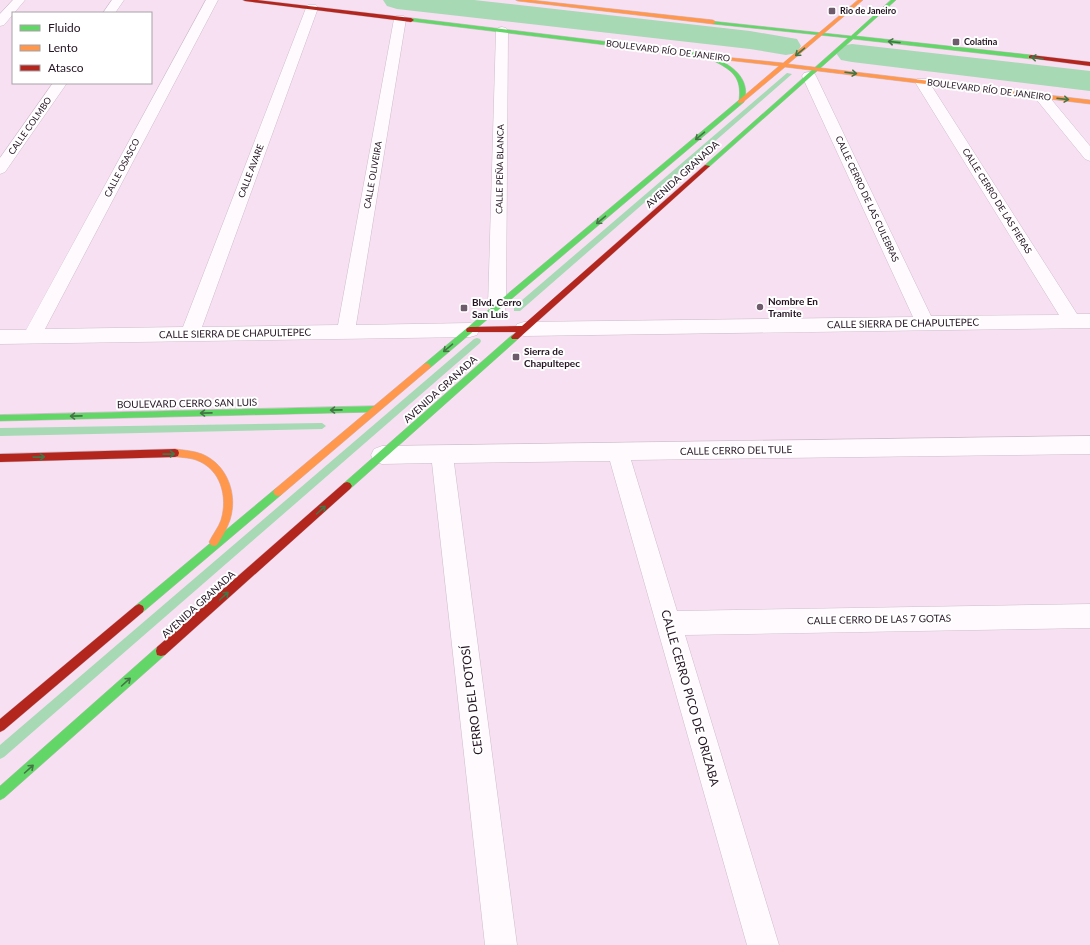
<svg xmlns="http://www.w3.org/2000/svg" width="1090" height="945" font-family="Lato,sans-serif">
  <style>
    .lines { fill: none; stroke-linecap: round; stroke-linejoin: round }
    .stream { fill: #a6d9b4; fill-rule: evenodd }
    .river { fill: #a6d9b4; fill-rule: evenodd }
    .street-casing { stroke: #cfbccc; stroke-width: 1 }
    .fast-casing { stroke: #cfbccc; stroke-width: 1 }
    .slow-casing { stroke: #cfbccc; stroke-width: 1 }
    .jam-casing { stroke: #cfbccc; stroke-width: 1 }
    .street { fill: #fefafd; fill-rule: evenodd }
    .fast { fill: #63d668; fill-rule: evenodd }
    .slow { fill: #ff974d; fill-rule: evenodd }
    .jam { fill: #b3261e; fill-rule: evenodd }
    .oneway { stroke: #447545 }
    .poi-dot { fill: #6e5b6b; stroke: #fff; stroke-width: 1.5 }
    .labels { text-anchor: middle; stroke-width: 4; stroke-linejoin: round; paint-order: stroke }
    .far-poi-label { font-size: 9px; font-weight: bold; fill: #241422; stroke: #fff; text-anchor: start }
    .far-street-label { font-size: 9px; fill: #241422; stroke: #fff }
    .street-label { font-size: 10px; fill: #241422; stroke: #fff }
    .poi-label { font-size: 10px; font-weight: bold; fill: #241422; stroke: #fff; text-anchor: start }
    .near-street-label { font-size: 12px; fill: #241422; stroke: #fff }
  </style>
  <rect width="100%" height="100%" fill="#f6e0f2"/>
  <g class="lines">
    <path class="stream" d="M787 73 792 74 520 311H514V307Z
      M477 338 480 339 481 341 480 343 4 757 0 759V745L474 339Z
      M322 423 326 426 322 429 0 436V428Z"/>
    <path class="river" d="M383 0H474L750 31 797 39 801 46 797 53 786 55 750 49 397 9 387 6Z
      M852 44 1090 71V91L852 62 841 60 836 53 841 46Z"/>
    <g class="street-casing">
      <path id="street" d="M13 0H25L4 25 0 26V14Z
        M112 0H124L115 13H103Z
        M206 0H218L45 329 183 327 306 8 308 5H316L318 8 202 327 338 325 394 19 396 16H404L406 19 356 325 470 323 477 325 479 330 477 335 470 337 0 344V330H26Z
        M502 27 506 28 508 31 506 307 504 312 497 314 490 312 488 307 496 31 498 28Z
        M809 72 814 73 816 76 931 316 1059 315 915 82 917 79H927L929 82 1077 314H1090V328L524 336 517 334 515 329 517 324 524 322 913 317 802 76 804 73Z
        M53 83H67L5 172 0 174V158Z
        M1041 92 1046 93 1090 146V161L1085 159 1036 99 1034 96 1036 93Z
        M1090 436V454L631 460 677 611 1090 604V628L685 635 779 945H747L610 461 454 463 517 945H485L432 463 382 464 374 461 371 455 374 449 382 446Z"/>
    </g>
    <g class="fast-casing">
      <path id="fast" d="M891 0H896L856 36 1031 55 1034 57 1031 59 853 39 709 167H705V165L848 38 713 24 710 22 711 21 851 36Z
        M411 18 726 56 729 58 728 59H717C735 67 751 81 744 102L430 368 427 369 423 366 424 364 739 100C742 77 732 70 712 60V58L409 21V19Z
        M515 334 519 337 518 339 350 489 347 490 344 489 342 486 344 483 512 335Z
        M375 406 379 409 375 412 0 421V415Z
        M278 488 281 489 283 492 281 495 143 612 139 614 135 612 134 609 135 606 275 489Z
        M161 646 165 647 166 651 165 655 4 798 0 800V786L157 647Z"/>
    </g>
    <g class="slow-casing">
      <path id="slow" d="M516 0H531L713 20 716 22 713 24 518 1Z
        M858 0H863L788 64 1090 100V104L785 67 742 103H738V101L779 66 726 60 723 58 724 57 783 63Z
        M427 363 431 366 430 368 281 495 278 496 275 495 273 492 275 489 424 364Z
        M175 449C184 450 194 451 202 454 228 465 238 495 230 520 227 529 222 537 217 545L214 546 211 545 209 542C213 534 218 528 221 520 228 497 221 469 196 460 188 457 180 458 172 456L171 453 172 450Z"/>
    </g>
    <g class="jam-casing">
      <path id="jam" d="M243 0H257L411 18 414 20 411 22 245 1Z
        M1031 55 1090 62V66L1029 58V56Z
        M705 165 710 166 518 339H512L511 337 516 332H467L466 330 467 328 470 327 522 326Z
        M175 449 178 450 179 453 178 456 175 457 0 462V454Z
        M347 482 350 483 352 486 350 489 165 655 161 656 157 655 156 651 157 647 344 483Z
        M139 604 143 606 144 609 143 612 4 730 0 732V719L135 606Z"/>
    </g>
    <use href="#street" class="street"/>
    <use href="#fast" class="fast"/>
    <use href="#slow" class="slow"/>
    <use href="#jam" class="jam"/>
  </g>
  <defs><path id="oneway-shaft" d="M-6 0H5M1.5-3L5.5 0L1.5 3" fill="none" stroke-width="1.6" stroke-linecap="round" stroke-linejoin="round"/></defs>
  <g class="oneway">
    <use href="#oneway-shaft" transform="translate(894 42) rotate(-174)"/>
    <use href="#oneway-shaft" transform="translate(800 52) rotate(140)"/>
    <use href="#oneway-shaft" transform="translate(1037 58) rotate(-173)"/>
    <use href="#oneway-shaft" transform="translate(851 73) rotate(7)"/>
    <use href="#oneway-shaft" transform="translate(1063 99) rotate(7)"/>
    <use href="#oneway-shaft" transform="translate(700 136) rotate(140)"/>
    <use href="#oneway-shaft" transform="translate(601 220) rotate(140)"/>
    <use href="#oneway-shaft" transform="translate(448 348) rotate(140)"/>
    <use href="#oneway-shaft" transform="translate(336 410) rotate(179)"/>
    <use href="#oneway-shaft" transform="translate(206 413) rotate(179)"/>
    <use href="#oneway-shaft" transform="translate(76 416) rotate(179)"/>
    <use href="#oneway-shaft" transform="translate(169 454) rotate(-1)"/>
    <use href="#oneway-shaft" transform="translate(39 457) rotate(-1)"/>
    <use href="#oneway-shaft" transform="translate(321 510) rotate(-42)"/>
    <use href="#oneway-shaft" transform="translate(224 596) rotate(-42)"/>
    <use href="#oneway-shaft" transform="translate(126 682) rotate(-42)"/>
    <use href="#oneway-shaft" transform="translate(29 769) rotate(-42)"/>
  </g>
  <g class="poi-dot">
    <rect x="828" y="7" width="8" height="8" rx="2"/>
    <rect x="952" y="38" width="8" height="8" rx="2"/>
    <circle cx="760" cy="307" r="4"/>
    <rect x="460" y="304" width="8" height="8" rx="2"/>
    <rect x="512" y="353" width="8" height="8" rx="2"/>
  </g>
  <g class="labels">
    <g class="far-poi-label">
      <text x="840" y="14">Rio de Janeiro</text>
      <text x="964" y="45">Colatina</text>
    </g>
    <g class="far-street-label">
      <text transform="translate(668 51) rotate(7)" y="3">BOULEVARD RÍO DE JANEIRO</text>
      <text transform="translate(989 90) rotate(7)" y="3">BOULEVARD RÍO DE JANEIRO</text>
      <text transform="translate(30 126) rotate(-55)" y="3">CALLE COLMBO</text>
      <text transform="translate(122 168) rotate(-62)" y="3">CALLE OSASCO</text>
      <text transform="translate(500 169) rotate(-89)" y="3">CALLE PEÑA BLANCA</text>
      <text transform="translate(251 171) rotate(-69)" y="3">CALLE AVARE</text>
      <text transform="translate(373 175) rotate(-80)" y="3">CALLE OLIVEIRA</text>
      <text transform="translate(867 199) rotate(65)" y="3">CALLE CERRO DE LAS CULEBRAS</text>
      <text transform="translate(997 201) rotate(58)" y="3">CALLE CERRO DE LAS FIERAS</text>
    </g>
    <g class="street-label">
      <text transform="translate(682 174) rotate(-42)" y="4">AVENIDA GRANADA</text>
      <text transform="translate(903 323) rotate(-1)" y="4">CALLE SIERRA DE CHAPULTEPEC</text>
      <text transform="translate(235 333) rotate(-1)" y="4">CALLE SIERRA DE CHAPULTEPEC</text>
      <text transform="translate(440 389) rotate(-42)" y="4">AVENIDA GRANADA</text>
      <text transform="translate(187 403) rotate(-1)" y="4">BOULEVARD CERRO SAN LUIS</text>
      <text transform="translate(736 450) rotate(-1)" y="4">CALLE CERRO DEL TULE</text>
      <text transform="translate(198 604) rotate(-42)" y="4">AVENIDA GRANADA</text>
      <text transform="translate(879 619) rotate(-1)" y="4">CALLE CERRO DE LAS 7 GOTAS</text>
    </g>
    <g class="poi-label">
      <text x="768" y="305">Nombre En<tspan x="768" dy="12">Tramite</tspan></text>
      <text x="472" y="306">Blvd. Cerro<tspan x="472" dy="12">San Luis</tspan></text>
      <text x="524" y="355">Sierra de<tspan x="524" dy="12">Chapultepec</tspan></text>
    </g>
    <g class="near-street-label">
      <text transform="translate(690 698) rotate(74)" y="4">CALLE CERRO PICO DE ORIZABA</text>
      <text transform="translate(472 700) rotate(-97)" y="4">CERRO DEL POTOSÍ</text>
    </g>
  </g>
  <rect x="12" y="12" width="140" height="72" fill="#ffffff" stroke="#a7a1a7"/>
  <rect x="20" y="25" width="20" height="6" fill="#63d668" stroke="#a7a1a7"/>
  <text x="48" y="32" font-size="12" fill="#241422">Fluido</text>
  <rect x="20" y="45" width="20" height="6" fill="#ff974d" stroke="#a7a1a7"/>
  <text x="48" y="52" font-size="12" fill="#241422">Lento</text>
  <rect x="20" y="65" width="20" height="6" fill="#b3261e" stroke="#a7a1a7"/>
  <text x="48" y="72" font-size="12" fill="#241422">Atasco</text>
</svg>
